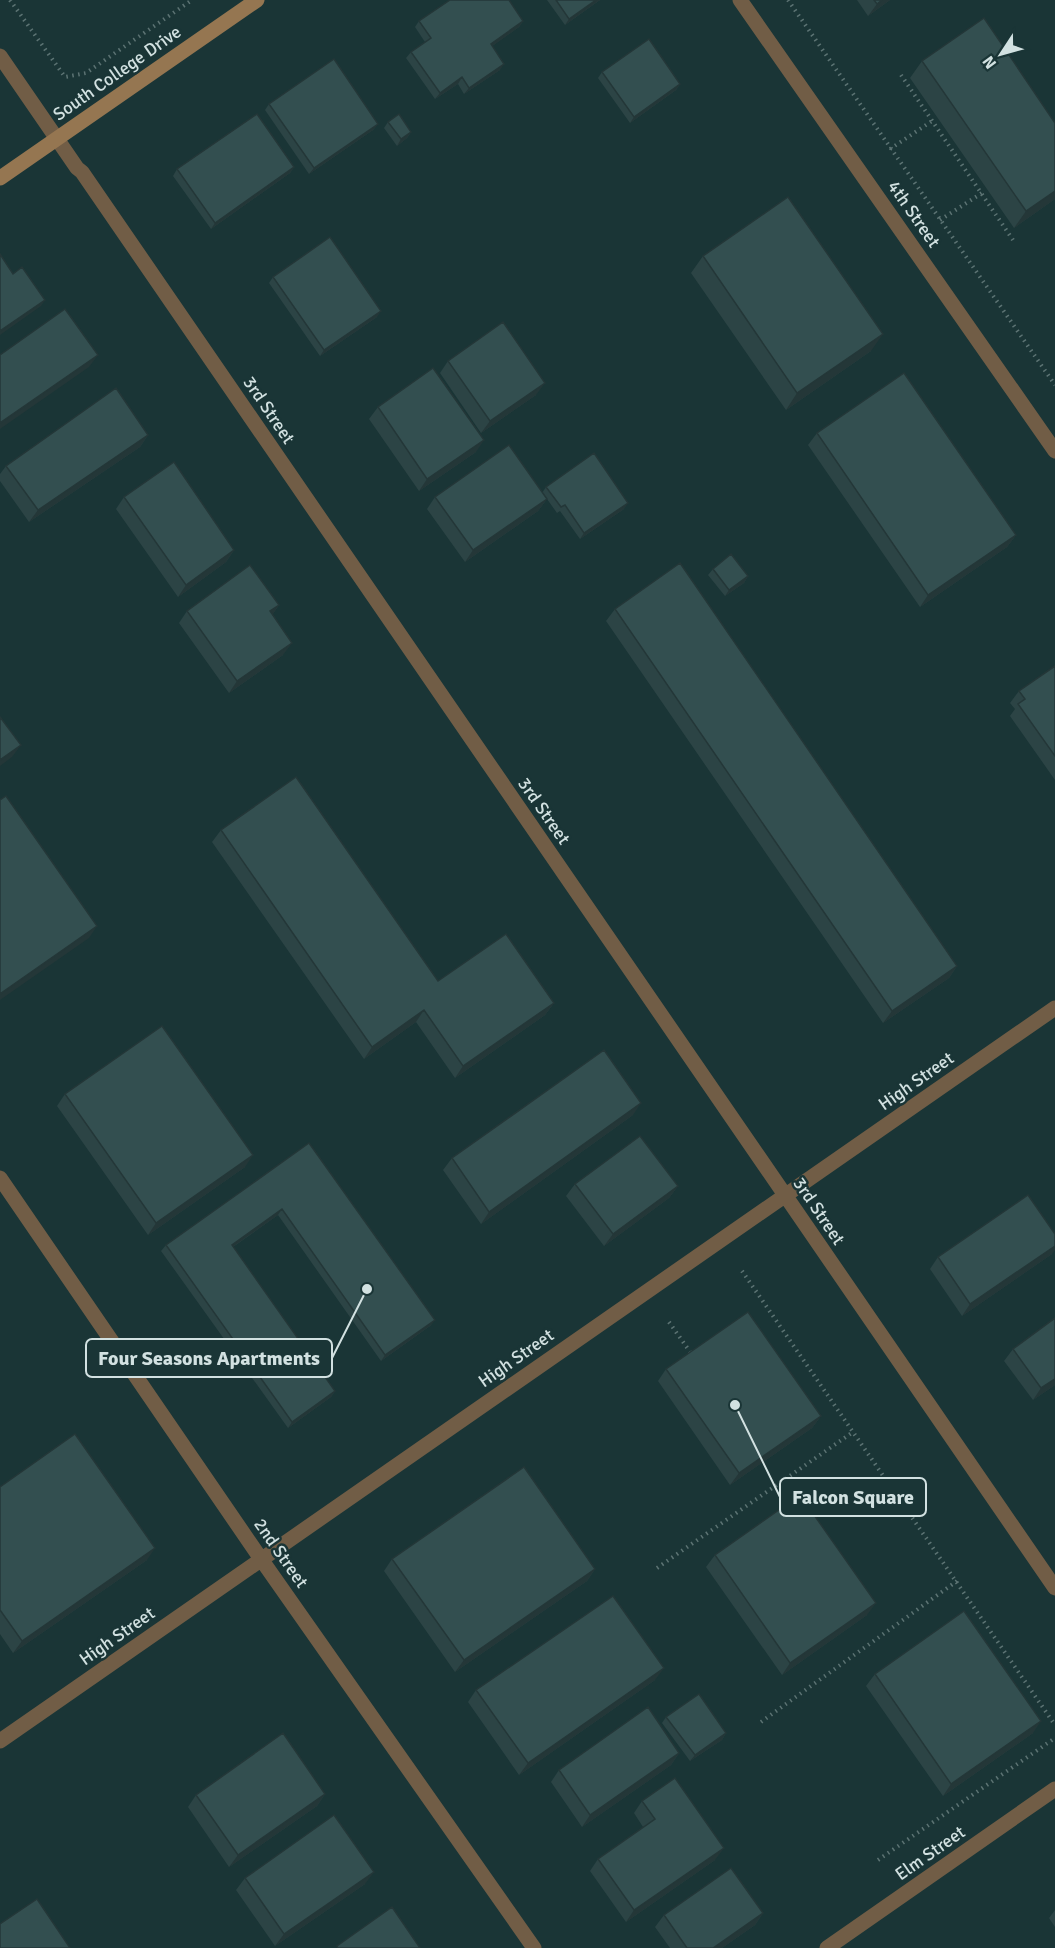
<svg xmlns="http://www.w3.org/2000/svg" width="1055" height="1948" font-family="Signika,sans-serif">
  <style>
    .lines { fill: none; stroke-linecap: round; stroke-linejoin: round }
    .path { stroke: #5c7373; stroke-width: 4; stroke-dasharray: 1.5 4.5; stroke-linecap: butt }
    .street { stroke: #715d46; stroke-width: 15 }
    .secondary { stroke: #957651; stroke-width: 15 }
    .wall { fill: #2c4445 }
    .shaded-wall { fill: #243738 }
    .building { fill: #334f50; stroke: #243738; stroke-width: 1.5 }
    .labels { text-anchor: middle; stroke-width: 5; stroke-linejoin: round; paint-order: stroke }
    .street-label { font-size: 18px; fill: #d2e1e1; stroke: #1a3536 }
    .leader { fill: none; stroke: #d2e1e1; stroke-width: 2 }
    .callout-dot { fill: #d2e1e1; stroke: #1a3536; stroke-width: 2 }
    .callout { fill: #1a3536; stroke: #d2e1e1; stroke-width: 2 }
    .callout-label { font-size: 20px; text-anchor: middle; font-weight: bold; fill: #d2e1e1 }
  </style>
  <rect width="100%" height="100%" fill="#1a3536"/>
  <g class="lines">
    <path class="path" d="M10 0 65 77 86 73 192 0
      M788 0 1055 385
      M901 75 1013 240
      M890 149 932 121
      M940 220 982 193
      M742 1271 1055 1725
      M669 1322 693 1356
      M657 1568 853 1432
      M761 1722 957 1581
      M878 1860 1055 1738"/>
    <path class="street" d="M740 0 1055 451
      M0 56 77 168 82 172 1055 1588
      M0 1178 261 1559 534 1948
      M0 1741 1055 1008
      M827 1948 1055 1789"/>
    <path class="secondary" d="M0 178 257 0"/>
  </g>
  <path class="wall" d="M547 0H600L565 25Z
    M857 0H890L868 16Z
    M419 21H523L519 27 492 46 500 70 464 94 458 84 435 99 406 58 411 52 425 42 415 27Z
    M922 61 1055 199 1014 228 910 78Z
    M602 72 680 84 676 90 630 123 598 78Z
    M269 104 378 124 373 130 309 174 265 110Z
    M388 122 411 132 407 138 397 146 384 128Z
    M294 167 290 173 211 229 173 176 177 169Z
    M703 256 871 351 786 410 691 273Z
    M273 277 377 317 320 356 269 283Z
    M448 361 536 395 481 433 440 373Z
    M378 407 476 452 419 491 369 419Z
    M817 433 1016 535 1007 547 920 607 808 445Z
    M148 435 140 447 29 522 0 481V474L6 466Z
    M546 487 624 509 580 539 560 511 557 513 547 499 538 511 465 562 427 509 435 497 542 493Z
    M124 497 234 550 226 562 178 597 116 509Z
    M713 569 748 576 744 583 725 596 708 575Z
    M279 605 272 615 283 655 229 693 179 623 187 611Z
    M615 609 957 966 949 978 883 1023 606 621Z
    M1055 666V780L1010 716 1015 709 1010 703 1019 691Z
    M221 830 438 981 554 1003 545 1015 455 1078 416 1022 364 1059 212 842Z
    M65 1094 245 1167 148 1235 57 1106Z
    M633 1115 481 1224 443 1170 452 1158Z
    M309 1143 435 1320 430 1326 381 1361 278 1215 233 1247 335 1391 331 1397 288 1428 161 1251 166 1245Z
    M575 1184 678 1186 669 1198 604 1246 566 1196Z
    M1052 1254 962 1316 930 1269 938 1257Z
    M1055 1318V1385L1033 1400 1004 1361 1013 1349Z
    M666 1369 821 1416 812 1428 730 1485 658 1381Z
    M0 1487 147 1560 13 1653 0 1634Z
    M715 1555 867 1615 782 1675 706 1567Z
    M392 1559 595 1569 587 1581 455 1672 384 1571Z
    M875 1674 1033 1733 943 1796 866 1686Z
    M655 1680 519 1775 468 1702 476 1690Z
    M666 1717 726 1733 722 1740 690 1761 662 1723Z
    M679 1753 671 1765 582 1827 551 1782 559 1770Z
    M325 1794 317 1806 229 1867 188 1807 196 1795Z
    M642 1801 715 1860 626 1922 590 1871 598 1859 643 1827 634 1813Z
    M245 1878 365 1884 275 1946 236 1890Z
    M1055 1910V1927L1049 1918Z
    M763 1913 755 1925 722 1948H670L655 1927 664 1915Z"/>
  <path class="shaded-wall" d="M596 0H600L565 25 569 19Z
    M882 0H890L868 16 877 4Z
    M523 21 519 27 487 50 491 44Z
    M504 64 500 70 464 94 469 88Z
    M462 77 458 84 435 99 440 93Z
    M680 84 676 90 630 123 634 117Z
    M378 124 373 130 309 174 314 168Z
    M411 132 407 138 397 146 401 139Z
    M294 167 290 173 211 229 215 223Z
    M1055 191V199L1014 228 1026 211Z
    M45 300 41 306 0 335V331Z
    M381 311 377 317 320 356 324 350Z
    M883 334 871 351 786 410 797 393Z
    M98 355 89 367 0 429V423Z
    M545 383 536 395 481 433 490 421Z
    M148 435 140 447 29 522 38 510Z
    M484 440 476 452 419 491 427 479Z
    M547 499 538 511 465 562 473 550Z
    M628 503 624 509 580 539 584 533Z
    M1016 535 1007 547 920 607 928 595Z
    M234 550 226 562 178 597 186 585Z
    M748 576 744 583 725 596 729 590Z
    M279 605 271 617 270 611Z
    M292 643 283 655 229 693 237 681Z
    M21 745 12 757 0 766V760Z
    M97 926 89 938 0 1000V994Z
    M957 966 949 978 883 1023 892 1011Z
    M554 1003 545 1015 455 1078 463 1066Z
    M424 1010 416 1022 364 1059 372 1047Z
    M641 1103 633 1115 481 1224 489 1212Z
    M253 1155 245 1167 148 1235 156 1223Z
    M678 1186 669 1198 604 1246 613 1234Z
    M282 1209 278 1215 227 1251 232 1245Z
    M1055 1246V1250L1052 1254 962 1316 970 1304Z
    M435 1320 430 1326 381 1361 385 1355Z
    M1055 1379V1385L1033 1400 1041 1388Z
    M335 1391 331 1397 288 1428 292 1422Z
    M821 1416 812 1428 730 1485 739 1473Z
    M155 1548 147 1560 13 1653 22 1641Z
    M595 1569 587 1581 455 1672 464 1660Z
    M876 1603 867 1615 782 1675 790 1663Z
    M664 1668 655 1680 519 1775 528 1763Z
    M1041 1721 1033 1733 943 1796 951 1784Z
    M726 1733 722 1740 690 1761 695 1755Z
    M679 1753 671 1765 582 1827 590 1815Z
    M325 1794 317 1806 229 1867 238 1855Z
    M724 1848 715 1860 626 1922 634 1910Z
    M374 1872 365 1884 275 1946 284 1934Z
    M763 1913 755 1925 722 1948H713Z"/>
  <path class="building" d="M450 0H509L523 21 491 44 504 64 469 88 462 77 440 93 411 52 431 38 419 21Z
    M556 0H596L569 19Z
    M874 0H882L877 4Z
    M984 18 1055 123V191L1026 211 922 61Z
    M649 39 680 84 634 117 602 72Z
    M334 59 378 124 314 168 269 104Z
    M257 114 294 167 215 223 177 169Z
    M399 114 411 132 401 139 388 122Z
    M788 197 883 334 797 393 703 256Z
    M330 237 381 311 324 350 273 277Z
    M0 254 13 274 22 267 45 300 0 331Z
    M65 309 98 355 0 423V355Z
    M503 322 545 383 490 421 448 361Z
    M433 368 484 440 427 479 378 407Z
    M904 373 1016 535 928 595 817 433Z
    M116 388 148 435 38 510 6 466Z
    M509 445 547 499 473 550 435 497Z
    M594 453 628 503 584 533 565 505 561 507 546 487Z
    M174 462 234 550 186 585 124 497Z
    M731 554 748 576 729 590 713 569Z
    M680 563 957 966 892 1011 615 609Z
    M250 565 279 605 270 611 292 643 237 681 187 611Z
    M1055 666V756L1018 704 1025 699 1019 691Z
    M0 717 21 745 0 760Z
    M296 777 438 981 506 934 554 1003 463 1066 424 1010 372 1047 221 830Z
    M6 796 97 926 0 994V800Z
    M162 1026 253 1155 156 1223 65 1094Z
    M604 1050 641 1103 489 1212 452 1158Z
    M640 1136 678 1186 613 1234 575 1184Z
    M309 1143 435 1320 385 1355 282 1209 232 1245 335 1391 292 1422 166 1245Z
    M1028 1195 1055 1234V1246L970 1304 938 1257Z
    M748 1312 821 1416 739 1473 666 1369Z
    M1055 1318V1379L1041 1388 1013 1349Z
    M75 1434 155 1548 22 1641 0 1610V1487Z
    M524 1467 595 1569 464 1660 392 1559Z
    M800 1495 876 1603 790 1663 715 1555Z
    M613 1596 664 1668 528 1763 476 1690Z
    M964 1611 1041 1721 951 1784 875 1674Z
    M699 1694 726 1733 695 1755 666 1717Z
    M648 1707 679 1753 590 1815 559 1770Z
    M283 1733 325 1794 238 1855 196 1795Z
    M675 1778 724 1848 634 1910 598 1859 655 1819 642 1801Z
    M334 1815 374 1872 284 1934 245 1878Z
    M731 1868 763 1913 713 1948H687L664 1915Z
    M37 1899 70 1948H0V1924Z
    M392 1907 420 1948H338L337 1946Z"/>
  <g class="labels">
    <g class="street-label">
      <text transform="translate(117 73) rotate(-35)" y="6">South College Drive</text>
      <text transform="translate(914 214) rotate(55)" y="6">4th Street</text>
      <text transform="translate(269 410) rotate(56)" y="6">3rd Street</text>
      <text transform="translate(544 811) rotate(55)" y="6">3rd Street</text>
      <text transform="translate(916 1081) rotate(-35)" y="6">High Street</text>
      <text transform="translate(819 1211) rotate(56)" y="6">3rd Street</text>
      <text transform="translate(516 1358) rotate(-35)" y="6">High Street</text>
      <text transform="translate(281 1553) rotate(55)" y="6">2nd Street</text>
      <text transform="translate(117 1636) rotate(-35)" y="6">High Street</text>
      <text transform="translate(930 1853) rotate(-35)" y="6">Elm Street</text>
    </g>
  </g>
  <path class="leader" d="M367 1289L332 1358M735 1405L780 1497"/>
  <g class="callout-dot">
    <circle cx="367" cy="1289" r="6"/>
    <circle cx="735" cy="1405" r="6"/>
  </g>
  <g class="callout">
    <rect x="86" y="1339" width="246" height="38" rx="6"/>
    <rect x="780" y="1478" width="146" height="38" rx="6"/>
  </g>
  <g class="callout-label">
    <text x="209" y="1365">Four Seasons Apartments</text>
    <text x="853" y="1504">Falcon Square</text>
  </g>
  <g transform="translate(1001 54) rotate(234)" stroke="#1a3536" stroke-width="4.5" paint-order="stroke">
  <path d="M0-4.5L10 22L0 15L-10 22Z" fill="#d2e1e1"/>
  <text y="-9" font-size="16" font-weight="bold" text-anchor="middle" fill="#d2e1e1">N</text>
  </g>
</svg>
